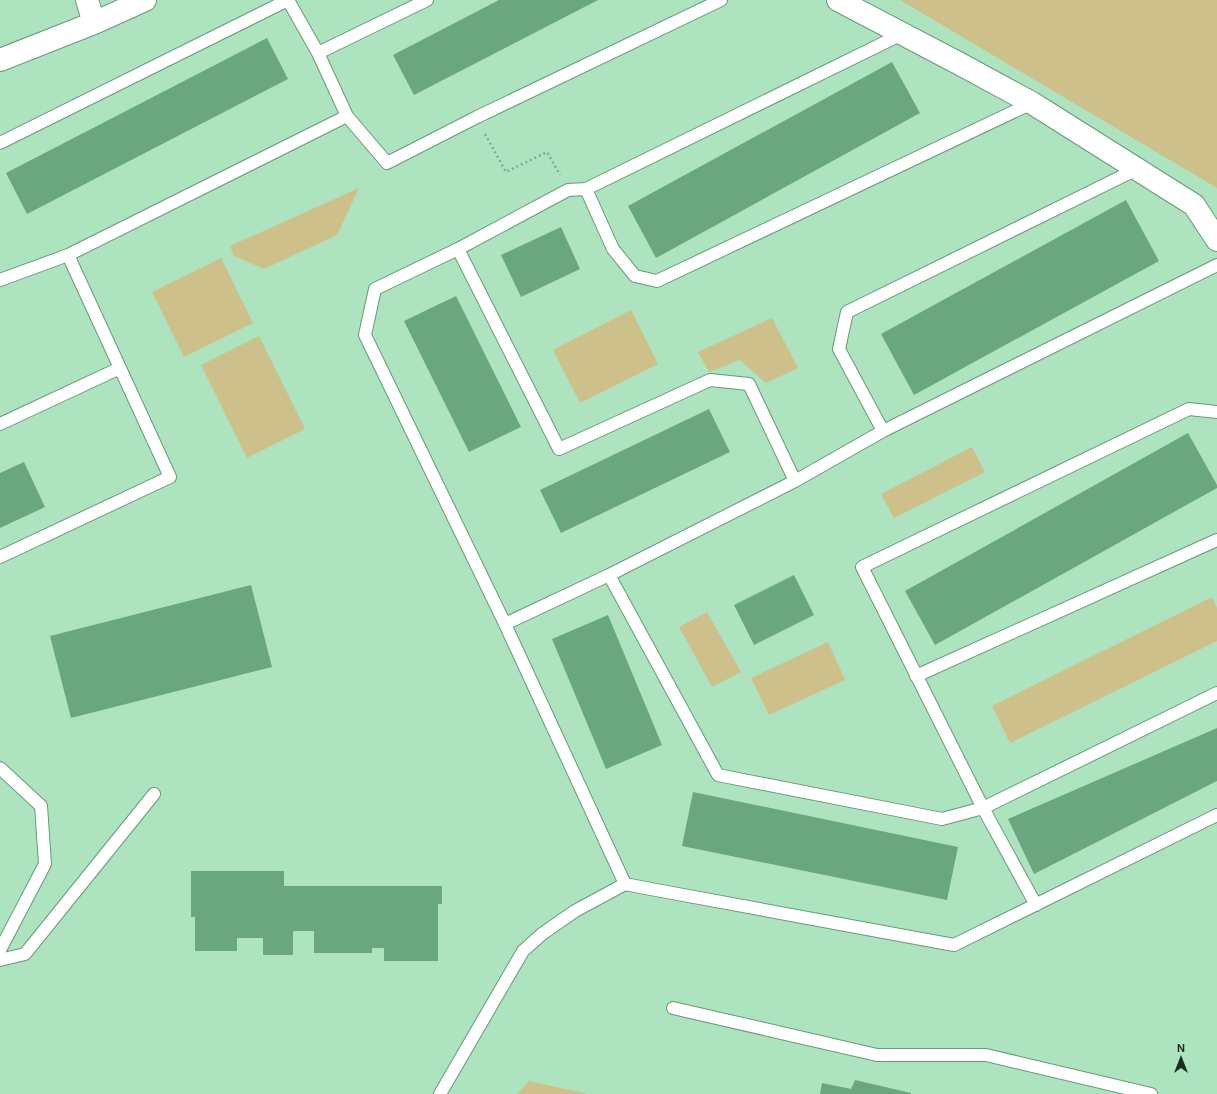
<svg xmlns="http://www.w3.org/2000/svg" width="1217" height="1094" font-family="'DM Sans',sans-serif">
  <style>
    .green { fill: #cec08a }
    .building { fill: #6aa780 }
    .lines { fill: none; stroke-linecap: round; stroke-linejoin: round }
    .service-casing { stroke: #679a79; stroke-width: 14 }
    .minor-casing { stroke: #679a79; stroke-width: 24 }
    .path { stroke: #80ab8e; stroke-width: 2.5; stroke-dasharray: 2 3; stroke-linecap: butt }
    .service { stroke: #fff; stroke-width: 12 }
    .minor { stroke: #fff; stroke-width: 22 }
  </style>
  <rect width="100%" height="100%" fill="#aee3bf"/>
  <path class="green" d="M900 0H1217V188Z
    M359 188 337 235 264 269 234 256 230 246Z
    M221 258 253 323 184 357 152 292Z
    M631 310 658 364 580 403 553 350Z
    M772 318 798 368 766 383 740 360 709 372 698 352Z
    M259 336 305 429 247 458 201 365Z
    M972 447 985 472 894 518 881 494Z
    M1212 597 1217 608V641L1010 743 992 706Z
    M707 612 741 672 712 687 679 627Z
    M828 642 845 680 769 715 751 678Z
    M529 1081 588 1094H517Z"/>
  <path class="building" d="M499 0H598L414 95 393 55Z
    M267 38 288 79 27 214 6 173Z
    M892 62 920 113 656 258 628 206Z
    M1126 200 1159 261 914 395 881 334Z
    M561 227 580 269 521 297 501 255Z
    M456 296 521 427 469 452 404 321Z
    M709 409 730 452 561 533 540 490Z
    M1188 433 1217 485V488L935 645 905 591Z
    M24 462 45 507 0 528V473Z
    M794 575 814 615 754 645 734 605Z
    M251 585 272 667 71 718 50 636Z
    M608 615 662 745 606 769 552 639Z
    M1217 728V781L1034 874 1008 819Z
    M693 792 958 847 947 900 682 846Z
    M191 871H284V886H442V904H438V961H384V948H372V953H314V931H293V955H263V938H237V951H195V917H191Z
    M855 1080 911 1093V1094H820L822 1083 851 1089Z"/>
  <g class="lines">
    <g class="service-casing">
      <path id="service" d="M288 0 318 53 347 116 387 163 477 117 721 0
        M902 34 586 189 568 190 458 249 375 289 365 335 505 624 625 884 656 890 954 945 1217 815
        M318 53 427 0
        M0 143 288 0
        M586 189 613 249 635 276 657 281 1032 103
        M458 249 559 449 710 380 749 384 795 481 883 431 1217 265
        M68 255 347 116
        M0 280 68 255 120 368 0 424
        M1217 412 1189 409 862 567 983 808 1217 693
        M883 431 839 349 847 312 1137 169
        M795 481 609 575 718 775 942 819 983 808 1036 905
        M0 557 170 477 120 368
        M505 624 609 575
        M916 676 1217 540
        M0 768 41 806 45 864 0 950
        M0 960 25 954 154 794
        M673 1008 877 1055H986L1151 1094
        M440 1094 523 951 542 934 575 911 625 884"/>
    </g>
    <g class="minor-casing">
      <path id="minor" d="M87 0 94 23
        M838 0 960 64 1032 103 1194 205 1217 240
        M0 60 94 23 145 0"/>
    </g>
    <path class="path" d="M485 134 506 172 547 152 560 175"/>
    <use href="#service" class="service"/>
    <use href="#minor" class="minor"/>
  </g>
  <g transform="translate(1181 1058)" stroke="#aee3bf" stroke-width="3" paint-order="stroke">
  <path d="M0-3L7 15L0 10L-7 15Z" fill="#192e21"/>
  <text y="-6" font-size="11" font-weight="bold" text-anchor="middle" fill="#192e21">N</text>
  </g>
</svg>
